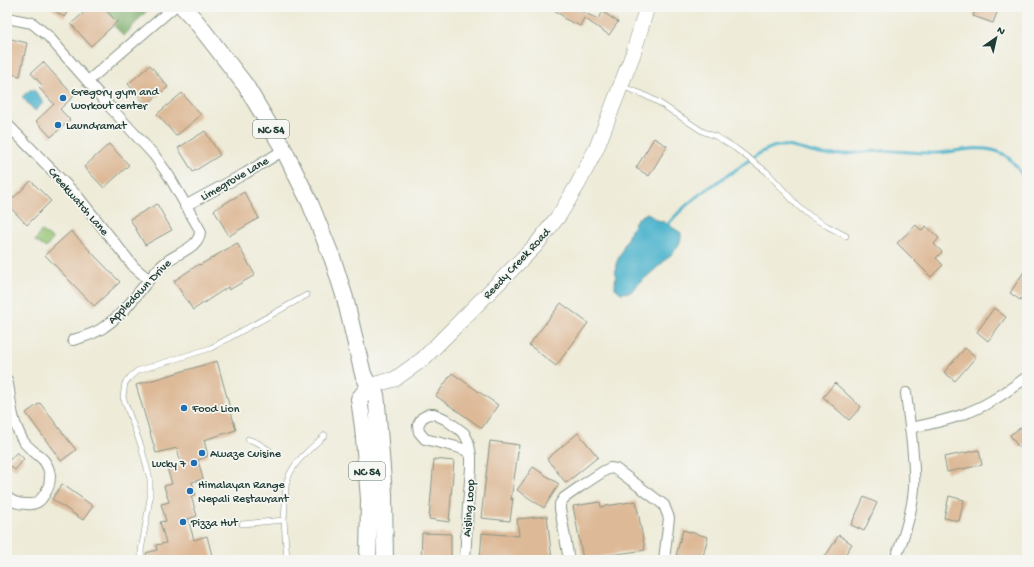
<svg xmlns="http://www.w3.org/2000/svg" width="1034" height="567" font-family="'Gochi Hand',sans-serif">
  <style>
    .green { fill: #95c473; stroke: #5a8054 }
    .forest { fill: #78aa65; stroke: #4c744c }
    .water { fill: #4db4cc; stroke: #367880 }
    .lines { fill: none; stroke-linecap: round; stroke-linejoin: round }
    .stream { stroke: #4db4cc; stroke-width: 3 }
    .building { fill: #ddb997 }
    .lane-casing { stroke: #869486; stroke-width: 6 }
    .street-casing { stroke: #869486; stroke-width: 12 }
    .secondary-casing { stroke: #869486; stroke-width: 16 }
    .primary-casing { stroke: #869486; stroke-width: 18 }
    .lane { stroke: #fff; stroke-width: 5 }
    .street { stroke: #fff; stroke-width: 10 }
    .secondary { stroke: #fff; stroke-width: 15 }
    .primary { stroke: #fff; stroke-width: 16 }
    .poi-dot { fill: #1f6fb2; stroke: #f6f6f2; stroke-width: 1.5 }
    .labels { text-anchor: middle; stroke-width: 3.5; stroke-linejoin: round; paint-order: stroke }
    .shield { fill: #f6f6f2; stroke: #60746d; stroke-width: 1 }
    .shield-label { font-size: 11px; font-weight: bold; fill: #1f3d34 }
    .poi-label { font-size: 12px; fill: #1f3d34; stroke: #f6f6f2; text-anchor: start }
    .street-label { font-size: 12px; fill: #1f3d34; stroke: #f6f6f2 }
  </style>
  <rect width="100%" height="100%" fill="#f6f6f2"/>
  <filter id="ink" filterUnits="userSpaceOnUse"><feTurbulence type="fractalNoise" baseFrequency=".025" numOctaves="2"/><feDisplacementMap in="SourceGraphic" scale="8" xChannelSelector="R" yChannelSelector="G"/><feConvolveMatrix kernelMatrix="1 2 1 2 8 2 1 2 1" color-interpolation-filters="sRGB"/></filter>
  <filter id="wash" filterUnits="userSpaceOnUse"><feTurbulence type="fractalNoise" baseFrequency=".012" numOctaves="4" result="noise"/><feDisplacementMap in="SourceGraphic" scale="16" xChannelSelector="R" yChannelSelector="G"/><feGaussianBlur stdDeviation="0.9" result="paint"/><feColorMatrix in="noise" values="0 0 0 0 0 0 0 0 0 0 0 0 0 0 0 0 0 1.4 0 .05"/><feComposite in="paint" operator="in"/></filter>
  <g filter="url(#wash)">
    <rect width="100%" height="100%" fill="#eeebd8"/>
    <path class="green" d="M41 231 53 239 46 248 35 241Z"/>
    <path class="forest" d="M95 7H150L124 36Z"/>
    <path class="water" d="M30 90H34L44 102 35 111 22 97Z
      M647 213 651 215 654 219 664 222 681 233C681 236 681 240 680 242 675 256 642 278 631 292L621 293 615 288 616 264 629 234 637 219Z"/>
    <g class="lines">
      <path class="stream" d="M665 228C684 203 711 186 737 169 748 161 760 151 773 147 790 142 812 155 829 155 846 155 864 151 881 151 900 150 919 154 938 153 955 152 975 146 992 150 1010 153 1020 170 1027 185"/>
    </g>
    <g id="blocks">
      <path class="building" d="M49 7H71L64 17Z
        M90 7H103L117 22 91 46 71 24Z
        M550 7H572L598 19 603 12 618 22 609 35 584 18 580 26 563 18 564 17Z
        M976 7H991L998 10 993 23 973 16Z
        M7 38 27 43 20 76 7 73Z
        M43 62 74 96 60 109 70 120 51 137 36 121 54 104 39 88 42 85 31 73Z
        M150 65 168 87 146 105 128 84Z
        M182 93 201 115 176 136 157 114Z
        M205 131 220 155 193 172 178 148Z
        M654 138 667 146 649 176 636 168Z
        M109 144 129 165 104 188 84 167Z
        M31 181 51 201 27 225 7 204Z
        M244 192 259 218 229 236 214 210Z
        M157 204 172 230 145 245 130 219Z
        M916 225 922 231 926 226 939 238 934 244 942 252 936 258 943 265 931 277 897 243Z
        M71 231 120 282 94 306 45 255Z
        M237 243 255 275 229 290 228 287 193 310 174 281 199 264 200 265Z
        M1027 267V291L1020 300 1010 293Z
        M561 303 588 323 556 366 529 345Z
        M994 308 1006 317 988 341 977 332Z
        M965 348 976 357 955 381 944 372Z
        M217 361 236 430 204 440 208 456 198 460 203 479 192 482 196 495 191 496 197 516 188 519 194 540 207 536 213 560H148L146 553 157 550 156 545 166 543 160 522 166 521 161 504 169 502 164 486 172 484 167 468 181 464 177 448 156 453 136 385Z
        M452 373 498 405 482 428 436 396Z
        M835 383 861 407 849 420 823 397Z
        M40 403 76 450 61 461 26 413Z
        M1027 423V443L1019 448 1010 435Z
        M578 433 598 457 566 483 547 459Z
        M490 441 519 445 511 500 513 498 510 521 481 518Z
        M979 450 982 465 947 472 944 457Z
        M17 452 24 459 15 470 7 463Z
        M434 459 454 461 449 522 429 519Z
        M533 467 559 484 544 508 517 490Z
        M62 484 93 506 83 520 52 499Z
        M949 496 964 500 959 521 944 518Z
        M864 497 877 503 864 531 851 525Z
        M636 501 645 550 583 559 573 506 600 502 601 507Z
        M547 516 552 560H480L482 533 519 536 517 519Z
        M683 530 708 537 702 560H695L676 555Z
        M422 533 451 534V560H421Z
        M839 535 852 544 842 560H823Z"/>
    </g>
  </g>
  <g filter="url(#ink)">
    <use href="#blocks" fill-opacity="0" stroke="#869486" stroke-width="1"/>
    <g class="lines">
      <g class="lane-casing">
        <path id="lane" d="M621 86 640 93 658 102 702 131 717 137 735 148 767 172 797 205 810 216 827 226 846 236
          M248 439 258 443 269 450
          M284 520C285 509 285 498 286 486 289 464 310 450 325 435
          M242 524 284 520 287 560
          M142 560 141 551 150 498V479L141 446 123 397 125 383 130 377 137 371 211 348 307 295"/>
      </g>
      <g class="street-casing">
        <path id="street" d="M7 18 32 23 48 36 110 107 154 155 169 176 200 230C201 247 177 253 166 262 152 273 143 288 131 302 124 311 114 320 104 327 95 334 83 337 73 340
          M88 81 174 7
          M7 124 79 198 134 267 148 279
          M185 206 246 173 284 150
          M7 380C11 396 10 413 17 428 19 433 21 438 24 442 34 455 47 456 50 475 50 483 49 488 44 495 40 502 35 505 27 504 20 504 12 502 7 497
          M910 428C930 424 950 420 969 412 990 404 1009 390 1027 377
          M465 560 468 506 471 468V455L468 441 464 433 445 419 434 414H429L422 418 418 425 419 432 425 439 457 447 465 450 471 455
          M569 560 560 509V504L564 498 581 486 604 471 610 468 616 469 664 505 669 518 664 560
          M895 560C904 537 912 513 914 489 916 460 909 423 906 393"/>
      </g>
      <g class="secondary-casing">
        <path id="secondary" d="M369 386 395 379 423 359 536 245 560 214 578 184 597 147 633 54 647 7"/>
      </g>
      <g class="primary-casing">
        <path id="primary" d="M183 7 195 20 246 86 284 150 310 203 333 260 345 298 363 374 369 386 376 395 377 404 384 494 385 560
          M368 560 369 499 363 427 359 399 369 386"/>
      </g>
      <use href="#lane" class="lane"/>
      <use href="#street" class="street"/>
      <use href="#secondary" class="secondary"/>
      <use href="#primary" class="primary"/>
    </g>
  </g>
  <g class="poi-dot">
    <circle cx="63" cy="98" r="4"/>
    <circle cx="58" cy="125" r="4"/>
    <circle cx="184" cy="408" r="4"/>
    <circle cx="202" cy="453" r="4"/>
    <circle cx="194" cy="463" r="4"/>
    <circle cx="190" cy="491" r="4"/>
    <circle cx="183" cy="522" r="4"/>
  </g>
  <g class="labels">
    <g class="shield">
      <rect x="253" y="120" width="36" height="18" rx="3"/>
      <rect x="349" y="462" width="36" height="18" rx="3"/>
    </g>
    <g class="shield-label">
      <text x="271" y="133">NC 54</text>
      <text x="367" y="475">NC 54</text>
    </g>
    <g class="poi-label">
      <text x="71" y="95">Gregory gym and<tspan x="71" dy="14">workout center</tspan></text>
      <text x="66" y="129">Laundramat</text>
      <text x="192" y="412">Food Lion</text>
      <text x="210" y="457">Awaze Cuisine</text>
      <text x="186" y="467" text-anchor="end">Lucky 7</text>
      <text x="198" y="488">Himalayan Range<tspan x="198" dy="14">Nepali Restaurant</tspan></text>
      <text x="191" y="526">Pizza Hut</text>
    </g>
    <g class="street-label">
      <text transform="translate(234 178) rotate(-30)" y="4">Limegrove Lane</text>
      <text transform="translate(79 201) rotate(49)" y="4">Creekwatch Lane</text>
      <text transform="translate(516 263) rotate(-47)" y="4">Reedy Creek Road</text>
      <text transform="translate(139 291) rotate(-46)" y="4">Appledown Drive</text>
      <text transform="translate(468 508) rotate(-86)" y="4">Aisling Loop</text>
    </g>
  </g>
  <rect width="1034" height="567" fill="none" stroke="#f6f6f2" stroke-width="24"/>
  <g transform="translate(996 38) rotate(34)" stroke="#f6f6f2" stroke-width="3" paint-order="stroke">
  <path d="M0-3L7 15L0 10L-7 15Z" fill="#1f3d34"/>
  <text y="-6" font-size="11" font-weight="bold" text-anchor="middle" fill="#1f3d34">N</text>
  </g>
</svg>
